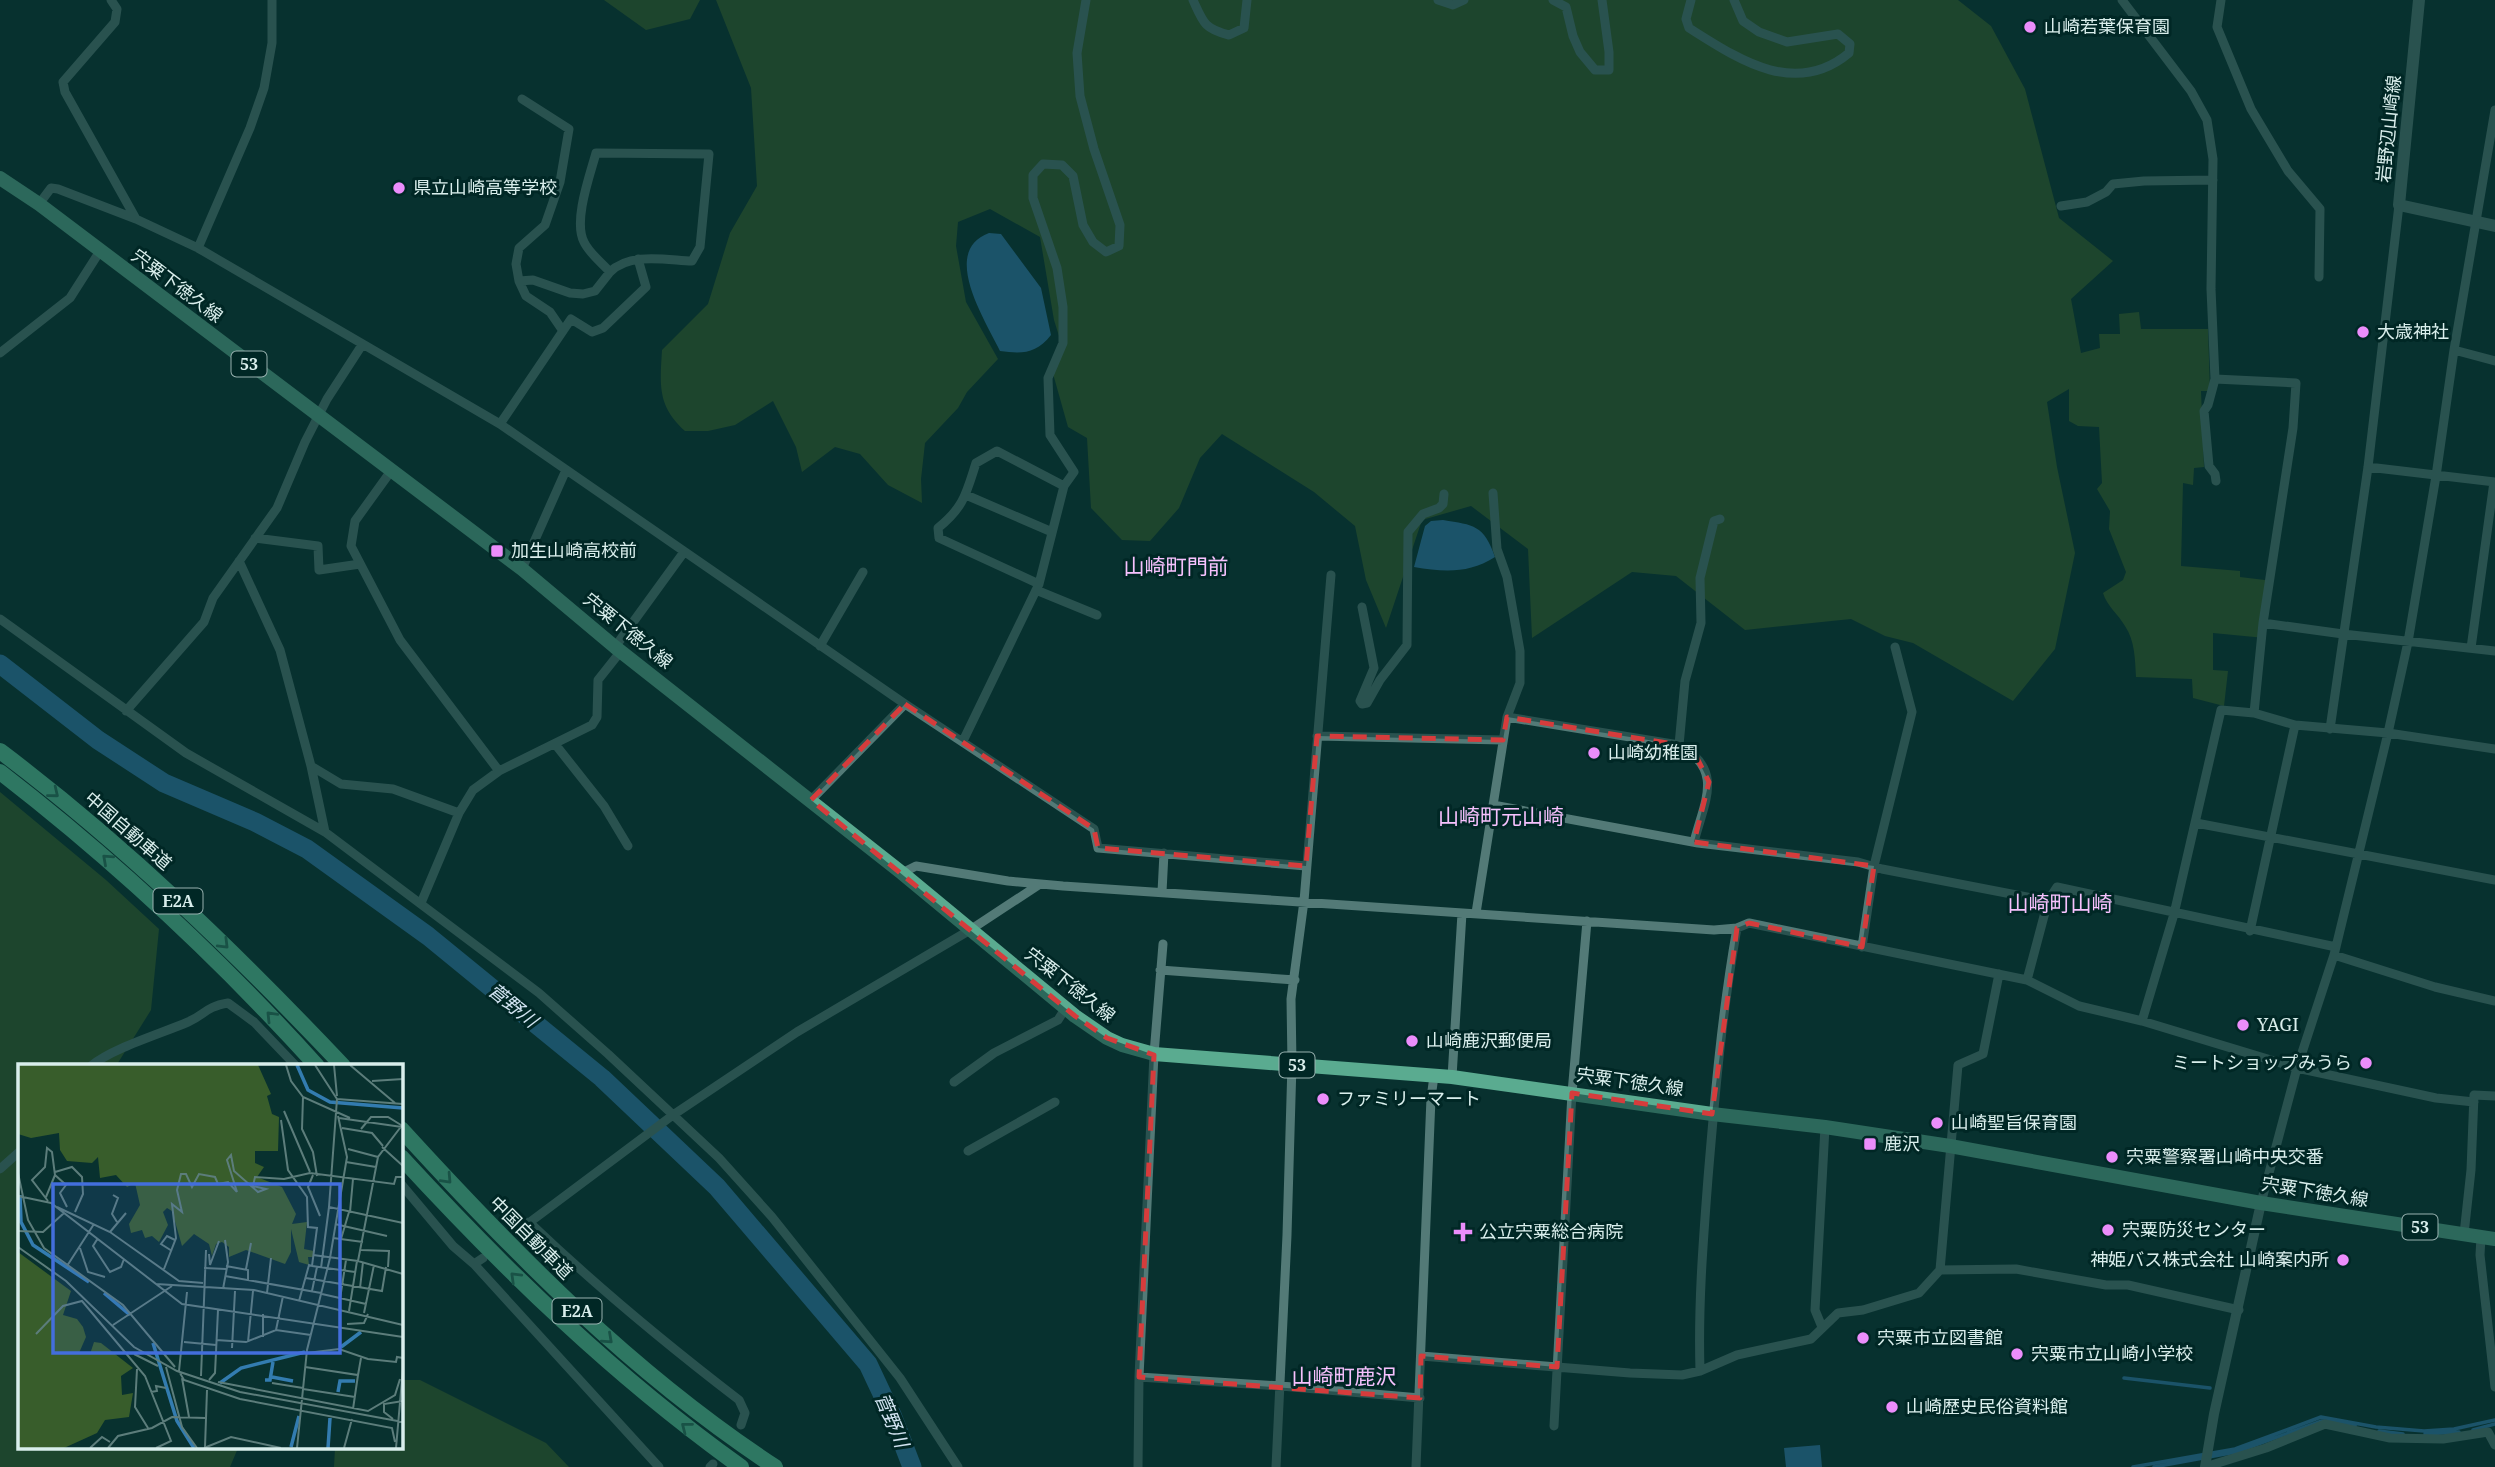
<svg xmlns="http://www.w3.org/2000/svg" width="2495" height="1467" font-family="'Noto Serif','Noto Sans JP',serif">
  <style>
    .green { fill: #385d2b }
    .water { fill: #337cb0 }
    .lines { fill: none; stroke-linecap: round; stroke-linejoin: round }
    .stream { stroke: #337cb0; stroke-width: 3.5 }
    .river { stroke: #337cb0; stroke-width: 19 }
    .minor { stroke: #537a77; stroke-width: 9 }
    .tertiary { stroke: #537a77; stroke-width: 10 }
    .secondary { stroke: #537a77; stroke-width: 12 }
    .primary { stroke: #5aab90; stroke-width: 14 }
    .motorway { stroke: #5ecca0; stroke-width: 16 }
    .oneway { stroke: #2f7a62 }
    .marked { fill: none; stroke: #d63c3c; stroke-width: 5; stroke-dasharray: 14 9; stroke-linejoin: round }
    .poi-dot { fill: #eb8dfb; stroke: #002725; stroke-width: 2.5 }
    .labels { text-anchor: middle; stroke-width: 6; stroke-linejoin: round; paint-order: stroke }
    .shield { fill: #002725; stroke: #98b2b0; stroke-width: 2 }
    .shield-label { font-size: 16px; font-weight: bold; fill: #d9eeec }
    .poi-label { font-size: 18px; fill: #d9eeec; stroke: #002725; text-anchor: start }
    .street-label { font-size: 18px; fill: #d9eeec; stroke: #002725 }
    .water-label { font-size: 19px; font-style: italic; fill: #d2e4f2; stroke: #002725 }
    .quarter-label { font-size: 21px; fill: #f6c1fe; stroke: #002725 }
    .inset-river { fill: none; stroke: #337cb0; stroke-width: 3.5 }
    .inset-road { fill: none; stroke: #5c7d7b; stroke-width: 2 }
    .view { fill: #436edc; fill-opacity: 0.15; stroke: #436edc; stroke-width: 3.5 }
    .inset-edge { fill: none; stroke: #d9eeec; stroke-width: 3.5 }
  </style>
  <rect width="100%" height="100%" fill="#08312f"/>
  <path class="green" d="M604 0H700L690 19 646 30Z
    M716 0H1958L1991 26 2025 89 2059 218 2113 261 2071 299 2081 353 2100 348 2099 334H2120L2119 314 2139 312 2141 329H2208L2210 391H2201L2204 467 2194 468 2193 485 2183 483 2181 566 2240 571V577L2273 581 2265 638 2213 633V670L2228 671 2224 706 2193 698 2192 679 2136 677C2135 659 2135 641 2125 626 2118 614 2107 606 2103 593L2123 580 2126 572 2109 529 2110 511 2097 489 2102 483 2099 427 2078 426 2069 421V389L2047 402 2057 467 2075 553 2055 649 2013 701 1913 643 1885 636 1851 619 1745 630 1676 576 1632 572 1532 638 1528 549 1471 506 1422 520 1386 628 1366 580 1355 526 1314 492 1222 434 1200 458 1179 508 1150 541 1122 540 1091 508 1087 438 1068 427 1050 363 1064 352 1054 320 1040 237 990 209 958 222 956 246 966 302 998 359 967 392 958 408 925 443 921 479 922 503 888 485 860 454 835 447 802 472 796 447 773 401 735 425 708 431H685C657 406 660 385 662 350L708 304 730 233 757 186 751 88Z
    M0 792 106 880 159 929 151 1010 116 1066H19V1448H238L230 1467H0Z
    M401 1380H420L546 1443 569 1467H334L335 1448H401Z"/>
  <path class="water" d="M989 233 1001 234 1041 288 1051 335C1036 354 1022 354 1000 351 985 320 940 251 989 233Z
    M1443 520C1474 525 1484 525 1495 557 1468 574 1444 572 1414 567L1425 526 1431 521Z
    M1820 1445 1822 1467H1786L1784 1448Z"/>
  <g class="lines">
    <path class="stream" d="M2124 1378 2210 1388
      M2473 1430 2495 1424
      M2379 1431 2403 1434
      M2425 1434 2459 1432
      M2133 1467 2235 1449 2321 1417 2376 1427 2424 1431 2454 1429 2495 1420
      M2154 1467 2236 1452 2322 1421 2355 1426"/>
    <path class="river" d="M0 664 98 740 164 783 255 822 307 849 428 936 602 1078 717 1187 868 1364 892 1415 912 1467"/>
    <path class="minor" d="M111 0 117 9 115 22 63 82 65 92 136 219
      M1193 0C1203 22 1204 29 1229 35L1244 28 1247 0
      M1438 0 1453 5 1464 0
      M1553 0 1566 7 1573 36 1580 52 1595 70H1609V52L1602 0
      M1691 0 1686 19 1689 28C1738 59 1795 98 1849 53L1850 44 1838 34 1787 42 1759 32 1743 21 1734 0
      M2122 0 2191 91 2207 120 2213 159 2211 289 2215 379 2296 383 2293 428 2263 623 2254 713
      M2221 0 2217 27 2251 109 2288 171 2320 209 2319 277
      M522 99 569 129 560 182 545 225 519 248 516 264 519 281 526 296 550 312 563 331
      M596 153 709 154 700 247 692 261C666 260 630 252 610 272 602 263 589 253 584 242 573 221 590 175 596 153Z
      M39 204 51 188 58 189 136 219 198 248 500 424 905 704 1094 829 1098 848 1306 866
      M2061 206 2087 202 2106 192 2113 184 2144 181 2213 180
      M198 248 250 128 264 88 272 43V0
      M519 281 533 280 570 293 583 294 595 291 610 272
      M2454 350 2495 361
      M0 353 70 298 100 251
      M2215 379 2208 405 2204 411 2209 466 2215 474 2216 481
      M500 424 571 319 592 332 603 328 646 287 638 259
      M2368 467 2495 482
      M391 471 355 521 351 546 400 640 499 771 592 725 597 717 598 680 621 651
      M966 495 1052 532
      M255 538 318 546 319 570 360 564
      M239 561 280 650 311 766 341 784 393 789 459 813
      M522 569 566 470
      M1039 584 939 538 938 528C964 507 966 494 976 463L997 451 1064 486
      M1036 590 1097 615
      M1362 607 1374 668 1360 701 1362 704 1367 703 1380 680 1407 645 1408 532 1423 514 1439 508 1443 504 1444 494
      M0 619 186 753 325 832 539 993 608 1054 719 1158 772 1217 900 1378 958 1467
      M2263 623 2343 634 2495 651
      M820 646 863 572
      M615 647 684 552
      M2471 648 2494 482
      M126 711 204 622 213 598 277 508 305 442 327 399 362 345
      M1507 717 1679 745C1725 770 1704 802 1694 842
      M2330 729 2368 467 2399 205
      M1317 736 1503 740
      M963 741 1039 584 1064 486 1074 472 1050 435 1048 378 1063 343V307L1057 268 1033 198V175L1043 164 1062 165 1073 176 1083 225 1093 242 1106 252 1119 246 1120 225 1094 149 1080 96 1077 53 1086 0
      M555 744 604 806 628 846
      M1679 745 1685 681 1701 623 1700 578 1714 521 1720 519
      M311 766 325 832
      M811 800 905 704
      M1493 805 1698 843 1858 862 1882 869 2048 901 2057 887 2336 947
      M2196 823 2495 880
      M902 873 916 866 1008 881 1063 886 1714 930 1737 928 1749 923 2027 980 2079 1006 2142 1021 2297 1068 2436 1098 2474 1102
      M1162 892 1164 853
      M421 903 459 813 473 790 499 771
      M1476 913 1507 717 1520 683V651L1507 577 1497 549 1493 493
      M2250 931 2295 725
      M1862 947 1874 866 1912 712 1895 647
      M2334 955 2435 987 2495 1001
      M1160 970 1295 980
      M2027 980 2048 901
      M2142 1021 2174 914 2221 710 2254 713 2295 725 2388 733 2495 749
      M91 1066C113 1048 160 1034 188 1022 206 1014 205 1007 228 1003L254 1022 296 1066
      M1452 1077 1462 913
      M954 1082 994 1053 1058 1020 1065 1009
      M968 1151 1055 1102
      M0 1169 19 1152
      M401 1184 453 1246 474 1264 659 1467
      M2261 1203 2297 1068 2334 955 2388 733 2408 642 2436 476 2454 350 2495 110
      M529 1222C596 1286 666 1344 739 1400L745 1413 741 1425
      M522 1228 673 1115 797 1032 970 930 1040 884
      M2464 1234 2471 1170 2474 1095 2495 1096
      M2481 1237 2480 1255 2495 1387
      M474 1264 483 1258
      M1940 1270 2016 1269 2106 1285H2128L2239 1310
      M1822 1327 1815 1310 1825 1127
      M1421 1356 1630 1373 1682 1375 1700 1371 1737 1355 1811 1339 1838 1313 1863 1310 1919 1293 1940 1270 1958 1065 1983 1054 1999 974
      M1700 1371C1698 1306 1703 1243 1708 1178 1715 1094 1722 1012 1737 928
      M1139 1377 1281 1386 1420 1398
      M1554 1426 1572 1093 1587 921
      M710 1467 713 1464
      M1138 1467 1139 1377 1154 1054 1163 944
      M1276 1467 1287 1235 1292 1064 1291 999 1304 901 1331 575
      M1416 1467 1431 1098 1434 1076
      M2205 1467 2266 1448 2325 1424 2390 1438 2443 1439 2488 1432 2495 1445"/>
    <path class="tertiary" d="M2205 1467 2214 1414 2261 1203"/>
    <path class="secondary" d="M2419 0 2399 205 2495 226"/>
    <path class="primary" d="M0 178 39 204 522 569 615 647 902 873 1075 1016 1107 1038 1122 1045 1154 1054 1452 1077 1712 1114 1825 1127 1950 1146 2261 1203 2495 1239"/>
    <path class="motorway" d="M0 751C125 845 236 953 343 1066
      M0 772C114 860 221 960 317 1066
      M401 1129C516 1255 632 1373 775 1467
      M401 1157C507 1272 614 1376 741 1467"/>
  </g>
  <defs><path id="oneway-chevron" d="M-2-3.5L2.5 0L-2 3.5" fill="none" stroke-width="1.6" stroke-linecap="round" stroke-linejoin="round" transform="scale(1.75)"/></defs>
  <g class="oneway">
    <use href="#oneway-chevron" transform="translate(54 793) rotate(39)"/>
    <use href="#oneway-chevron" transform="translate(107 859) rotate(-138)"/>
    <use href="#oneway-chevron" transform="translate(224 944) rotate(45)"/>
    <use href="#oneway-chevron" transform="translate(271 1016) rotate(-134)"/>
    <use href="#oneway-chevron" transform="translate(447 1179) rotate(47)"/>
    <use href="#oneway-chevron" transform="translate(515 1277) rotate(-136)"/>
    <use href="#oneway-chevron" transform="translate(608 1339) rotate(42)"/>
    <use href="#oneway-chevron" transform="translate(686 1427) rotate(-142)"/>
  </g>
  <path d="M0 0H2495V1467H0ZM905 704 1094 829 1098 848 1306 866 1317 736 1503 740 1507 717 1679 745 1695 754 1709 782 1694 842 1874 866 1862 947 1749 923 1737 928 1712 1114 1572 1093 1557 1367 1421 1356 1420 1398 1139 1377 1154 1055 1107 1038 1075 1016 811 800Z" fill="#08312f" fill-opacity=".55" fill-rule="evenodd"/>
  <path class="marked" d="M905 704 1094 829 1098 848 1306 866 1317 736 1503 740 1507 717 1679 745 1695 754 1709 782 1694 842 1874 866 1862 947 1749 923 1737 928 1712 1114 1572 1093 1557 1367 1421 1356 1420 1398 1139 1377 1154 1055 1107 1038 1075 1016 811 800Z"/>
  <g class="poi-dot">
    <circle cx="2030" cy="27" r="7"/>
    <circle cx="399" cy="188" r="7"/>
    <circle cx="2363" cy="332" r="7"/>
    <rect x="490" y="544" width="14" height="14" rx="3.5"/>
    <circle cx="1594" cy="753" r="7"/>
    <circle cx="2243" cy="1025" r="7"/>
    <circle cx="1412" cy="1041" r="7"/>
    <circle cx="2366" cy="1063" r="7"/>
    <circle cx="1323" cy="1099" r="7"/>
    <circle cx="1937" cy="1123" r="7"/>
    <rect x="1863" y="1137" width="14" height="14" rx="3.5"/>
    <circle cx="2112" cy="1157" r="7"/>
    <circle cx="2108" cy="1230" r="7"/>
    <path d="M1459.5 1221.5h7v7h7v7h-7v7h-7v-7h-7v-7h7z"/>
    <circle cx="2343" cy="1260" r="7"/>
    <circle cx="1863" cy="1338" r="7"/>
    <circle cx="2017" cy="1354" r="7"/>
    <circle cx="1892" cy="1407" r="7"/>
  </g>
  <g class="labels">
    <g class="shield">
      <rect x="231.5" y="351.5" width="35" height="25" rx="5"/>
      <rect x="153.5" y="888.5" width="49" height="25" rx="5"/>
      <rect x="1279.5" y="1052.5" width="35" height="25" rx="5"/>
      <rect x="2402.5" y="1214.5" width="35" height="25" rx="5"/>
      <rect x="552.5" y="1298.5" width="49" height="25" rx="5"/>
    </g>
    <g class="shield-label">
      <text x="249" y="370">53</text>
      <text x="178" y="907">E2A</text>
      <text x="1297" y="1071">53</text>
      <text x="2420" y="1233">53</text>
      <text x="577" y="1317">E2A</text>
    </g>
    <g class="poi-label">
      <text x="2044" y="33">山崎若葉保育園</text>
      <text x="413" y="194">県立山崎高等学校</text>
      <text x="2377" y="338">大歳神社</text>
      <text x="511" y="557">加生山崎高校前</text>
      <text x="1608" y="759">山崎幼稚園</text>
      <text x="2257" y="1031">YAGI</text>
      <text x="1426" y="1047">山崎鹿沢郵便局</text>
      <text x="2352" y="1069" text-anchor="end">ミートショップみうら</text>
      <text x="1337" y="1105">ファミリーマート</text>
      <text x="1951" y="1129">山崎聖旨保育園</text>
      <text x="1884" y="1150">鹿沢</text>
      <text x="2126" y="1163">宍粟警察署山崎中央交番</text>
      <text x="2122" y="1236">宍粟防災センター</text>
      <text x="1479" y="1238">公立宍粟総合病院</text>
      <text x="2329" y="1266" text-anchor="end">神姫バス株式会社 山崎案内所</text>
      <text x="1877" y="1344">宍粟市立図書館</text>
      <text x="2031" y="1360">宍粟市立山崎小学校</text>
      <text x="1906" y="1413">山崎歴史民俗資料館</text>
    </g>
    <g class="street-label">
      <text transform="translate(2389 129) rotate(-84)" y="6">岩野辺山崎線</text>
      <text transform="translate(177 286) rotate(37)" y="6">宍粟下徳久線</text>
      <text transform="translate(628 631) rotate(39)" y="6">宍粟下徳久線</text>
      <text transform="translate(128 831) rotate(41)" y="6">中国自動車道</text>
      <text transform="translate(1070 985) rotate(38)" y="6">宍粟下徳久線</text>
      <text transform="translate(1630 1082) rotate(8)" y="6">宍粟下徳久線</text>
      <text transform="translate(2315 1192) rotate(9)" y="6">宍粟下徳久線</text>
      <text transform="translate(531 1238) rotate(45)" y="6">中国自動車道</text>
    </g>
    <g class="water-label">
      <text transform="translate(513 1005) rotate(39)" y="7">菅野川</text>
      <text transform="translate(892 1420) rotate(67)" y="7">菅野川</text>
    </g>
    <g class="quarter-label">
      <text x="1176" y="574">山崎町門前</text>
      <text x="1501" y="824">山崎町元山崎</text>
      <text x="2060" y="911">山崎町山崎</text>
      <text x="1344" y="1384">山崎町鹿沢</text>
    </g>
  </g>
  <g transform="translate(18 1064)">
    <rect width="385" height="385" fill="#08312f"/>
    <path d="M0 1H240L253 30 249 32 254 50 261 53 260 87H237V99L246 103 239 113 264 123 278 150 274 160 289 158 286 185 296 187V193H290L291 201 281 198 273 165V188L267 200 228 186 211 193V183L204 178 198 180 194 192 191 180 176 170 164 182 154 147 149 144 145 148 150 161 141 178 134 172 127 174 124 166 113 169 111 160 122 141 117 119 109 123 98 111 82 114 80 93 74 99 49 97 42 86 41 69 13 74 0 70ZM0 188 53 227 45 251 59 255 65 263 68 273 61 289 72 290 76 278 83 279 115 304 103 312 104 331 115 329 111 353 87 356 79 369 46 384H0Z" fill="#385d2b"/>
    <path class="inset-river" d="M279 1 290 26 312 38 385 44M2 131 3 158 15 181 71 218M86 229 112 251M135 279 159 357 176 384M323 283 343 268M254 313 275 317M247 316H252L255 298M202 319 223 304 287 288M320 328 322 317H337M273 383 281 352M310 384 312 354"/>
    <path class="inset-road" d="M268 1 273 17 285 33 332 54M297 1 319 35 311 143 385 159M316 1 319 32M332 1 377 39M354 17 385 15M285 33 284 65 295 88 299 112M319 35 385 40M266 47 292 108M321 54 384 63M263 56 270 106 289 133 290 163 299 164 294 202 291 201 281 237M324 64 354 69 365 82M343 65 353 53H370L383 61M364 83 385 102M330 85 360 93M328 98 358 103M37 108 54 103 64 113 65 130 57 148M0 109 10 156 26 184 105 241 157 303M37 111 48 121 42 129 49 143M295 111 290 123 302 152M219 128 209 96 213 91 216 107 240 128 248 125 235 122 237 113 266 115 292 109 376 120 378 113H385M95 131 100 134 94 150 99 158M0 132 33 139 164 240 385 273M28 133 37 111 34 88 29 84 27 103 14 116 30 137M39 143 92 168 161 217 185 219M332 148 335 115M317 160 369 172M0 167 25 168 46 149M92 168 108 149M80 174 75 182 92 208 103 203 106 195M315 174 345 178M323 175 331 148M0 183 48 217 116 283 159 307 222 328 385 358M62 184 70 208 87 213M343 186 371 187 370 203M154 187 143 180 149 172 157 176M191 190 192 201 201 177M295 191 340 197 385 210M340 197 360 93 385 60M49 202 76 160M208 202 230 206V217M294 202 337 208M186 204 208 205M303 204 311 143M146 205 158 174 154 140 164 148 159 126 163 110H168L174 123 181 110 197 113 200 120 210 118 219 128M228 205 233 179M207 212 303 229M288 214 364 227 368 203M138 220 236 226 385 261M342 224 345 198M205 225 210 198 207 176M294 227 299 203M249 229 253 194M304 230 348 240M322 235 328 196M331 247 339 197M346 249 356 201M329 260 346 259 350 250M95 261 154 222M258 266 265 232M18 270 45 242 64 237 127 312 153 377 138 384M245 273V250M198 276 228 278 258 266 293 271M166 278 198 281M230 278 235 227M214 284 217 227M289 289 321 285 350 295 378 298 379 293 385 294M116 290 140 302M148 303 164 363 179 384M287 303 340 311 343 294M119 305 117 343 130 364M161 307 169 228M162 309 166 316 222 335 374 364 377 378M183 312 188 186M164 314 171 353M191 316 197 309 200 246M200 318 350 347 377 331 382 315M254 319 285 324M285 325 337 333M133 328 139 327 138 322 148 324M335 345 340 311M375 355 366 348V340L385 337M187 383 189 326M72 384 84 373 92 378M90 384 100 372 134 364 154 353 187 354M186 384 213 373 263 384M279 384 289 286 312 194 329 93 320 52M326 384 334 355M378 384 385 304"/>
    <path class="view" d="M35 120H322V289H35Z"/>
    <rect width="385" height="385" class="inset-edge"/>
  </g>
</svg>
